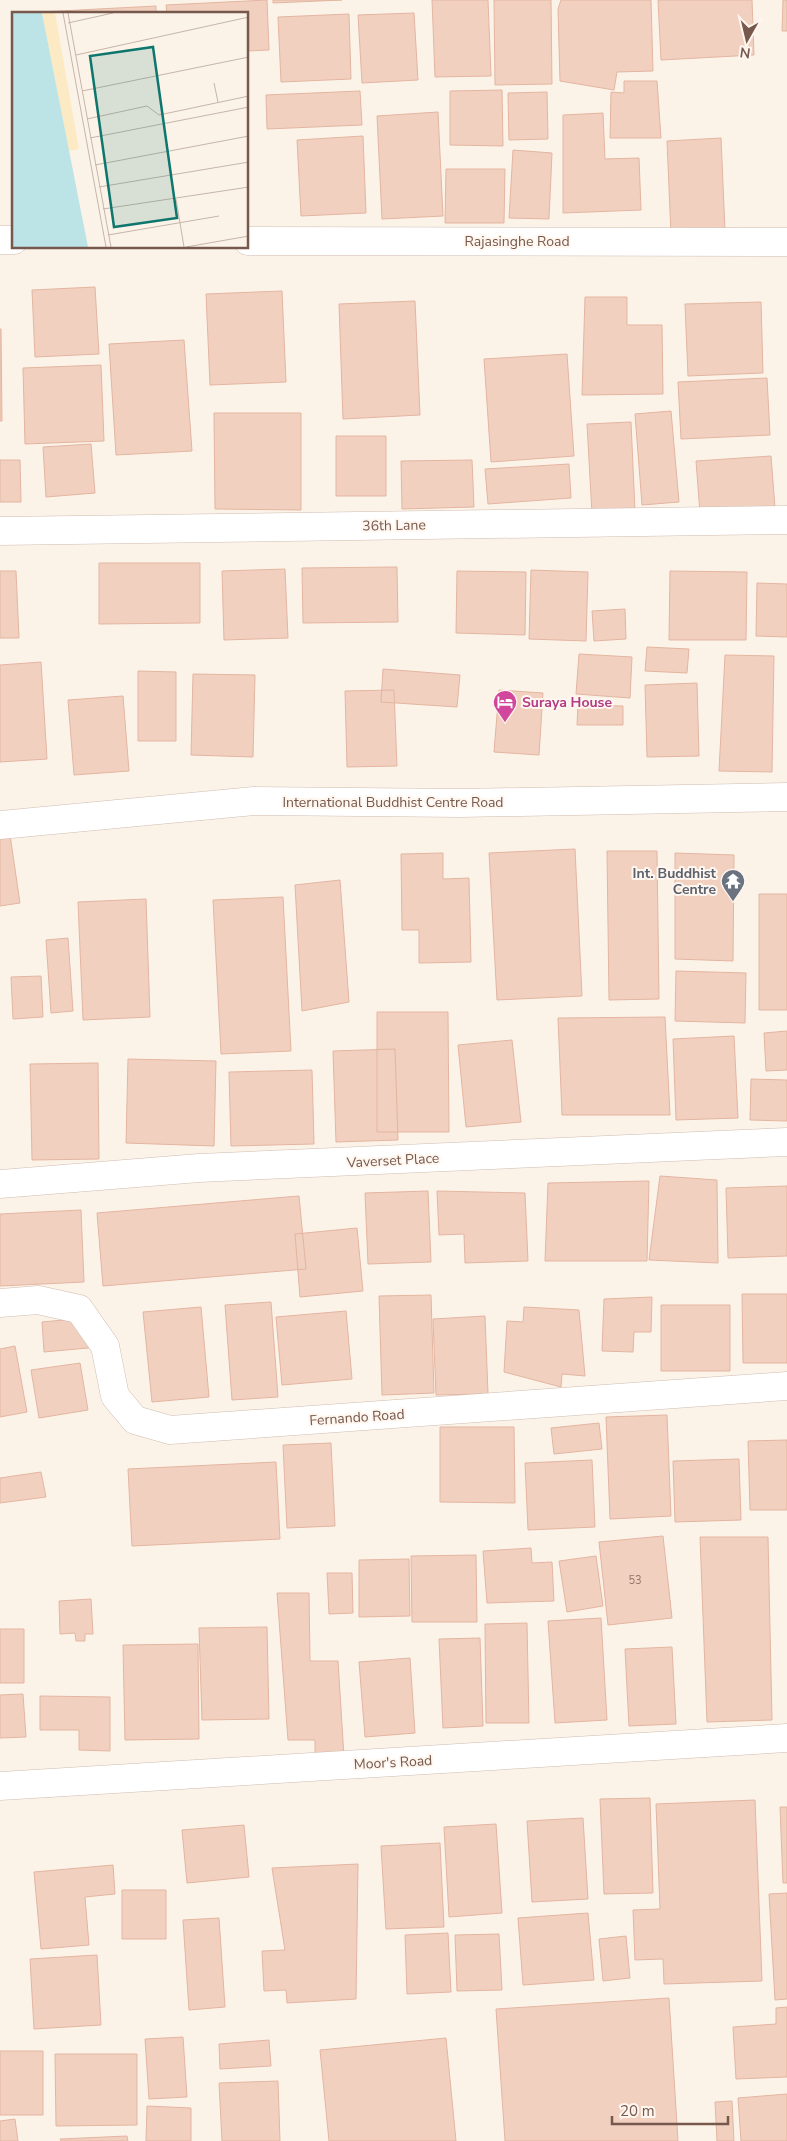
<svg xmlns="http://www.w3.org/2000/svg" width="787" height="2141" font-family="'Nunito Sans',sans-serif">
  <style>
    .building { fill: #f1d0c0; stroke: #e4b5a1 }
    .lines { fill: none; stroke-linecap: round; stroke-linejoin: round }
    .minor-casing { stroke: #d0bcb0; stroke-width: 29 }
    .minor { stroke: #fff; stroke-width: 28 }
    .labels { text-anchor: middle; stroke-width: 4; stroke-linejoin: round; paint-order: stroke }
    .number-label { font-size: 11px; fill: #957669 }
    .street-label { font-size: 14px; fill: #76584c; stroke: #fff7ef }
    .hotel-label { font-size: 14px; font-weight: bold; fill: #b23c85; stroke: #fff7ef; text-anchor: start }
    .worship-label { font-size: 14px; font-weight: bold; fill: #5b616d; stroke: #fff7ef; text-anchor: end }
    .inset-road { fill: none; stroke: #c6b5aa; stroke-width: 1 }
    .view { fill: #0f766e; fill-opacity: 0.15; stroke: #0f766e; stroke-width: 2.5 }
    .inset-edge { fill: none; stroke: #76584c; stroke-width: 2.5 }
  </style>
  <rect width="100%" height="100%" fill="#fcf3e8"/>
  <path class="building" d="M267 0 269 50 248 51V14H167L166 5Z
    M273 0H342L273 3Z
    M432 0H488L491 76 435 77Z
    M494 0H551L552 84 495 85Z
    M561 0H651L653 71 617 72 614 90 560 81 558 9Z
    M658 0H752L754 55 661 60Z
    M783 0H787V31H782Z
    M156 6V14H41V12Z
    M414 13 418 80 362 83 358 15Z
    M349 14 351 79 281 82 278 17Z
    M624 81H657L661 138H610L611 92 624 93Z
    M502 90 503 146 450 145V91Z
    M360 91 362 125 267 129 266 95Z
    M547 92 548 139 509 140 508 93Z
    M438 112 443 216 382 219 377 116Z
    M603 113 605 159 639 158 641 210 563 213V115Z
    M363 136 366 213 301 216 297 140Z
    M721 138 725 231 671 234 667 141Z
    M513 150 552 153 549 219 509 218Z
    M446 169H505L504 223H445Z
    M95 287 99 354 35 357 32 290Z
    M282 291 286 382 210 385 206 294Z
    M585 297H627V325H662L663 394 582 395Z
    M415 301 420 415 343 419 339 304Z
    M761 302 763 373 688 376 685 304Z
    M0 329H1L2 421H0Z
    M184 340 192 451 116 455 109 344Z
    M567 354 574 456 491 462 484 359Z
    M101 365 104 441 25 444 23 368Z
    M767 378 770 435 681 439 678 382Z
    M671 411 679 502 642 505 635 414Z
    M214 413H301V510L215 509Z
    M631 422 635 511 592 514 587 424Z
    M336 436H386V496H336Z
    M91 444 95 493 46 497 43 447Z
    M771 456 775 508 700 513 696 461Z
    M0 460H20L21 502H0Z
    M472 460 474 507 402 509 401 461Z
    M569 464 571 498 488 504 485 469Z
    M99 563H200V623L99 624Z
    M397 567 398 622 303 623 302 568Z
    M285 569 288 638 224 640 222 571Z
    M531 570 588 572 586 641 529 639Z
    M0 571H16L19 638H0Z
    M457 571 526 572 525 635 456 633Z
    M670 571 747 572 746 640H669Z
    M757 583 787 584V637L756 636Z
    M625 609 626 639 594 641 592 611Z
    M647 647 689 649 687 673 645 671Z
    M579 654 632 657 630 698 576 694Z
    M725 655 774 656 772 772 719 771Z
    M41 662 47 759 0 762V665Z
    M383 669 460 675 457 707 381 702Z
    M138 671 176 672V741H138Z
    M193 674 255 675 253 757 191 755Z
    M697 683 699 756 647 757 645 685Z
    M394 690 397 766 347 767 345 691Z
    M499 690 543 693 539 755 494 752Z
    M123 696 129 771 74 775 68 700Z
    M578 705 623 706V725H577Z
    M10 835 20 903 0 906V836Z
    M575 849 582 996 497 1000 489 853Z
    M607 851H657L659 999 609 1000Z
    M443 853V879L469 878 471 962 419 963V930H402L401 854Z
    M675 853 734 855 733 961 675 959Z
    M340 880 349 1002 302 1011 295 885Z
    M759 894H787V1010H759Z
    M283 897 291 1051 221 1054 213 900Z
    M146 899 150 1017 83 1020 78 902Z
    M68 938 73 1011 51 1013 46 940Z
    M676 971 746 973 745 1023 675 1021Z
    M41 976 43 1017 13 1019 11 977Z
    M377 1012H448L449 1132H377Z
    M665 1017 670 1115H562L558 1018Z
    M787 1031V1070L766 1071 764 1033Z
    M734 1036 738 1118 676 1120 673 1039Z
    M512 1040 521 1122 466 1127 458 1045Z
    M395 1049 398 1140 336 1142 333 1051Z
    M128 1059 216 1061 214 1146 126 1143Z
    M98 1063 99 1159 32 1160 30 1064Z
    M312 1070 314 1144 231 1146 229 1072Z
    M751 1079 787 1080V1121L750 1120Z
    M660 1176 717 1180 718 1263 649 1260Z
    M649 1181 647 1261H545L548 1183Z
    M787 1186V1256L728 1258 726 1188Z
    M428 1191 431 1262 368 1264 365 1193Z
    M437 1191 525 1193 528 1261 465 1263 464 1234 439 1235Z
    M299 1196 306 1269 103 1286 97 1213Z
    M81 1210 84 1282 0 1286V1214Z
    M357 1228 363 1291 300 1297 295 1234Z
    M742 1294H787V1363H743Z
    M431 1295 434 1393 382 1395 379 1296Z
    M652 1297 651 1332H634L633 1352 602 1351 604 1299Z
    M271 1302 278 1397 232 1400 225 1305Z
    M661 1305H730V1371H661Z
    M201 1307 209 1397 152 1402 143 1312Z
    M524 1307 579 1310 585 1376 562 1374 561 1387 504 1372 507 1321 523 1322Z
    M346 1311 352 1379 282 1385 276 1317Z
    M485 1316 488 1394 436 1395 433 1319Z
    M96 1317 99 1347 44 1352 42 1322Z
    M15 1346 27 1412 0 1417V1349Z
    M80 1363 88 1410 39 1418 31 1370Z
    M667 1415 671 1516 610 1519 606 1417Z
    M599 1423 602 1449 554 1454 551 1428Z
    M440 1427H514L515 1503 440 1502Z
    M787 1440V1510H750L748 1441Z
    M331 1443 335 1526 287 1528 283 1445Z
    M739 1459 741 1520 675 1522 673 1461Z
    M592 1460 595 1527 528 1530 525 1463Z
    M276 1462 280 1539 132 1546 128 1469Z
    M41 1472 46 1497 0 1503V1478Z
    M663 1536 672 1618 608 1625 599 1542Z
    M700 1537H768L772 1720 707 1722Z
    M531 1548 532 1563 552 1562 554 1601 487 1603 483 1551Z
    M476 1555 477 1622H412L411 1556Z
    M596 1556 603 1606 567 1612 559 1561Z
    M409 1559 410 1616 359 1617V1560Z
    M327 1573H352L353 1613 329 1614Z
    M277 1593H309L310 1661H338L344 1757 315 1758V1740H288Z
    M91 1599 93 1634H85V1641H76L75 1633 60 1634 59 1601Z
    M601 1618 607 1720 555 1723 548 1621Z
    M527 1623 529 1723H486L485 1624Z
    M267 1627 269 1719 202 1720 199 1628Z
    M0 1629H24V1683H0Z
    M480 1638 483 1726 443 1728 439 1639Z
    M198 1644 199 1739 125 1740 123 1645Z
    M672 1647 676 1724 629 1726 625 1649Z
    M410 1658 415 1733 365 1737 359 1662Z
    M23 1694 26 1737 0 1738V1695Z
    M40 1696 110 1697V1751L79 1750V1730H40Z
    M650 1798 653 1893 604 1894 600 1799Z
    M755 1800 762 1981 664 1984 663 1959 635 1960 633 1910 660 1909 656 1804Z
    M780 1807H787V1883H783Z
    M583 1818 588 1899 532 1902 527 1821Z
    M496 1824 502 1913 449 1917 444 1827Z
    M244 1825 249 1877 187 1883 182 1830Z
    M440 1843 444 1927 386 1929 381 1846Z
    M358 1864 356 1999 287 2003 286 1990 264 1991 262 1951 285 1950 272 1868Z
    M113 1865 115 1894 85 1897 89 1945 41 1949 34 1872Z
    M122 1890H166V1939H122Z
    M787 1893V1999L775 2000 769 1894Z
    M588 1913 594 1980 523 1985 518 1918Z
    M219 1918 225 2007 189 2010 183 1920Z
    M448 1933 451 1992 407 1994 405 1935Z
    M499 1934 502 1990 457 1991 455 1935Z
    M626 1936 630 1978 603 1981 599 1939Z
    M97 1955 101 2025 34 2029 30 1959Z
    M669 1998 678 2141H505L496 2009Z
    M787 2007V2077L736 2079 733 2027 776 2024V2008Z
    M183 2037 187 2097 149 2099 145 2039Z
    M446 2038 456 2141H329L320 2050Z
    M269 2040 271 2066 220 2069 219 2044Z
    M0 2051H43V2115H0Z
    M55 2054H137V2125L56 2126Z
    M278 2081 280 2141H222L219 2083Z
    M787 2094V2141H741L738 2098Z
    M732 2101 734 2141H717L715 2102Z
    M147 2106 191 2108V2141H146Z
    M15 2119 18 2141H0V2121Z
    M127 2136 128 2141H61L60 2139Z"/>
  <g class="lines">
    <g class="minor-casing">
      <path id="minor" d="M0 240H14
        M248 241 787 242
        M0 531 787 520
        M0 825 254 801 461 803 787 797
        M0 1184 199 1168 787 1142
        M0 1303 38 1300 79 1309 105 1346 115 1396 135 1420 170 1430 787 1386
        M0 1786 787 1738"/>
    </g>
    <use href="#minor" class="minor"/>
  </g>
  <defs>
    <g id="hotel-pin" transform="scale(1.25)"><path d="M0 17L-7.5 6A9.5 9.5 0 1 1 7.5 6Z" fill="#d1479c" stroke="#fff7ef"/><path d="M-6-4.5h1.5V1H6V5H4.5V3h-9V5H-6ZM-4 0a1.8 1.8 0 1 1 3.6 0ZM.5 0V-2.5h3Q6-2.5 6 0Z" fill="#fff"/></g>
    <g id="temple-pin" transform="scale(1.25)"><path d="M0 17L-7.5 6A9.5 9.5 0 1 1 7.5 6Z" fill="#6b7280" stroke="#fff7ef"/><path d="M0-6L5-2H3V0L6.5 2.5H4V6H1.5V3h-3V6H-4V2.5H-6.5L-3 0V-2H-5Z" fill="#fff"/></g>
  </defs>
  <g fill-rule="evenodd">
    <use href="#hotel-pin" x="505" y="702"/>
    <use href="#temple-pin" x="733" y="881"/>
  </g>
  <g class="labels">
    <g class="number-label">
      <text x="635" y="1584">53</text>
    </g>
    <g class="street-label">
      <text x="517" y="246">Rajasinghe Road</text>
      <text transform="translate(394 525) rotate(-1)" y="5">36th Lane</text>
      <text x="393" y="807">International Buddhist Centre Road</text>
      <text transform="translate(393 1160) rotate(-3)" y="5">Vaverset Place</text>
      <text transform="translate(357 1417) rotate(-4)" y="5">Fernando Road</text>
      <text transform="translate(393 1762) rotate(-3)" y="5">Moor's Road</text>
    </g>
    <g class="hotel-label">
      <text x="522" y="707">Suraya House</text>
    </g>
    <g class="worship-label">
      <text x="716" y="878">Int. Buddhist<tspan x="716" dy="16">Centre</tspan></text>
    </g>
  </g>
  <g transform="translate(12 12)">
    <rect width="236" height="236" fill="#fcf3e8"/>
    <path d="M30 1H43L67 137 57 139Z" fill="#fbeac4"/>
    <path d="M0 1H30L76 235H0Z" fill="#bce3e6"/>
    <path class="inset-road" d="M51 1 94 235M56 1 99 235M56 11 101 1M64 43 237 5M202 71 206 90M70 79 237 45M75 107 135 94 147 103 237 84M78 126 237 95M83 153 237 124M87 175 237 150M164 187 172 235M91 197 237 175M96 223 207 204M174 235 237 224"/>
    <path class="view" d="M141 35 165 206 102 215 78 44Z"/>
    <rect width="236" height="236" class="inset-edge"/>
  </g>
  <g transform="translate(747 40) rotate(188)" stroke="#fff7ef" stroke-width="4" paint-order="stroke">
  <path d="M0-4L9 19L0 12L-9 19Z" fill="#76584c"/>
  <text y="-8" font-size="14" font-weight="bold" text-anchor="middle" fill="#76584c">N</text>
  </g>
  <path d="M612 2116v8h116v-8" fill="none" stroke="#76584c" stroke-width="2.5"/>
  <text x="620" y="2116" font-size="15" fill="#76584c" stroke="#fff7ef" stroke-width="4" paint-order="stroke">20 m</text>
</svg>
